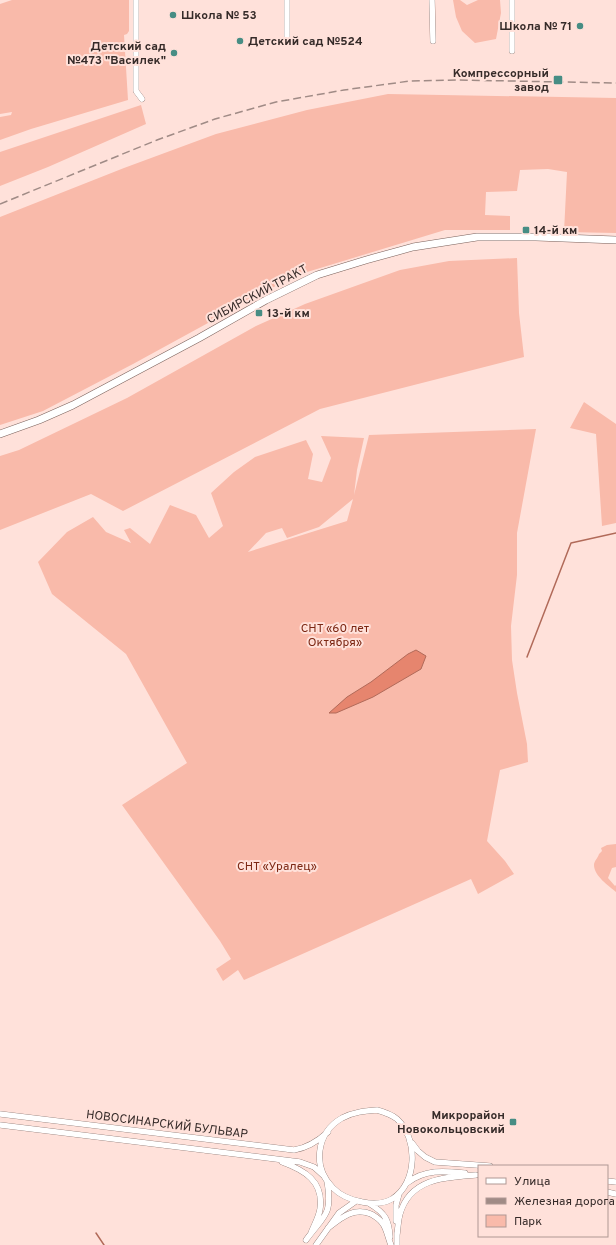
<svg xmlns="http://www.w3.org/2000/svg" width="616" height="1245" font-family="Overpass,sans-serif">
  <style>
    .green { fill: #f9baaa; fill-rule: evenodd }
    .water { fill: #e6856e; stroke: #b16a59 }
    .lines { fill: none; stroke-linecap: round; stroke-linejoin: round }
    .stream { stroke: #b16a59; stroke-width: 1.5 }
    .minor-casing { stroke: #7a615b; stroke-width: 6 }
    .major-casing { stroke: #7a615b; stroke-width: 8 }
    .minor { stroke: #fff; stroke-width: 5.5 }
    .major { stroke: #fff; stroke-width: 7 }
    .rail { stroke: #a08b86; stroke-width: 1.5; stroke-dasharray: 8 4; stroke-linecap: butt }
    .poi-dot { fill: #478d84; stroke: #ffe1da; stroke-width: 1.5 }
    .labels { text-anchor: middle; stroke-width: 4; stroke-linejoin: round; paint-order: stroke }
    .poi-label { font-size: 12px; font-weight: bold; fill: #362b29; stroke: #ffe1da; text-anchor: start }
    .street-label { font-size: 12px; fill: #362b29; stroke: #ffe1da }
    .park-label { font-size: 12px; fill: #7c2713; stroke: #ffe1da }
  </style>
  <rect width="100%" height="100%" fill="#ffe1da"/>
  <path class="green" d="M12 0H129V31L127 34 124 35 128 100 31 129 0 140V117L11 115 12 112 0 114V4Z
    M453 0H460L467 5 478 0H500L501 13 496 39 475 43 462 31 456 17Z
    M388 94 616 98V233L564 232 567 172 548 169 520 170 517 191 486 192 485 215 510 216V230H445L294 276 133 364 43 411 0 425V217L124 168 216 134 307 110Z
    M141 105 146 124 48 167 0 186V152Z
    M517 258 519 313 524 357 320 409 123 511 91 494 0 530V456L19 450 127 398 256 326 305 304 400 270 449 261Z
    M584 402 616 424V523L602 526 596 434 570 428Z
    M536 429 517 533V575L511 626 512 660 517 693 527 744 528 762 500 770 487 841 505 861 514 874 478 894 471 879 244 980 238 970 223 981 216 969 231 959 220 941 122 805 187 763 126 654 52 594 38 562 67 532 93 517 106 532 131 543 124 530 130 528 150 544 170 505 196 515 209 538 223 526 211 493 234 472 255 457 306 440 313 454 308 479 322 482 331 458 321 436 364 438 357 470 354 495 369 435ZM353 499 347 521 248 552 266 533 282 528 287 538 319 527Z
    M616 844V867L612 868 608 878 615 886 616 885V892C609 886 594 876 594 865 594 861 598 858 599 854L602 851 601 848 607 845Z"/>
  <path class="water" d="M416 650 426 656 421 669 373 697 336 713H329L347 697 371 682 408 654Z"/>
  <g class="lines">
    <path class="stream" d="M527 657 571 543 616 533
      M96 1233 104 1245"/>
    <g class="minor-casing">
      <path id="minor" d="M136 0V91L142 99
        M432 0 433 41
        M512 0V51
        M287 42V0
        M377 1110C384 1112 391 1114 397 1119 418 1138 418 1183 392 1199 383 1204 372 1204 362 1202 351 1200 341 1196 333 1188 312 1167 316 1133 342 1118 353 1112 365 1111 377 1110Z
        M0 1114 294 1150C307 1148 318 1141 328 1132
        M0 1125 300 1162 314 1167 324 1176
        M412 1143 418 1151 425 1157 435 1162 490 1166
        M282 1162C304 1170 324 1181 320 1209 319 1217 314 1225 311 1233
        M607 1181 616 1182
        M407 1183C425 1169 444 1171 465 1173
        M607 1192 616 1194
        M370 1204C385 1213 389 1220 390 1237
        M396 1221V1205L399 1194
        M328 1228C341 1218 353 1207 371 1214 376 1217 380 1219 383 1224 387 1230 388 1238 391 1245
        M397 1233V1245
        M397 1235C398 1228 398 1221 400 1214 410 1178 446 1177 476 1175
        M306 1240C324 1215 333 1216 327 1181
        M316 1245 339 1213 356 1201"/>
    </g>
    <g class="major-casing">
      <path id="major" d="M0 434 39 420 73 405 199 338 266 300 317 275 366 260 413 247 477 237H536L616 240"/>
    </g>
    <use href="#minor" class="minor"/>
    <use href="#major" class="major"/>
    <path class="rail" d="M0 204 157 140 215 119 276 102 344 90 410 81 458 80 616 83"/>
  </g>
  <g class="poi-dot">
    <circle cx="173" cy="15" r="4"/>
    <circle cx="580" cy="26" r="4"/>
    <circle cx="240" cy="41" r="4"/>
    <circle cx="174" cy="53" r="4"/>
    <rect x="553" y="75" width="10" height="10" rx="2"/>
    <rect x="522" y="226" width="8" height="8" rx="2"/>
    <rect x="255" y="309" width="8" height="8" rx="2"/>
    <rect x="509" y="1118" width="8" height="8" rx="2"/>
  </g>
  <g class="labels">
    <g class="poi-label">
      <text x="181" y="19">Школа № 53</text>
      <text x="572" y="30" text-anchor="end">Школа № 71</text>
      <text x="248" y="45">Детский сад №524</text>
      <text x="166" y="50" text-anchor="end">Детский сад<tspan x="166" dy="14">№473 "Василек"</tspan></text>
      <text x="549" y="77" text-anchor="end">Компрессорный<tspan x="549" dy="14">завод</tspan></text>
      <text x="534" y="234">14-й км</text>
      <text x="267" y="317">13-й км</text>
      <text x="505" y="1119" text-anchor="end">Микрорайон<tspan x="505" dy="14">Новокольцовский</tspan></text>
    </g>
    <g class="street-label">
      <text transform="translate(257 294) rotate(-28)" y="4">СИБИРСКИЙ ТРАКТ</text>
      <text transform="translate(167 1124) rotate(7)" y="4">НОВОСИНАРСКИЙ БУЛЬВАР</text>
    </g>
    <g class="park-label">
      <text x="335" y="632">СНТ «60 лет<tspan x="335" dy="14">Октября»</tspan></text>
      <text x="277" y="870">СНТ «Уралец»</text>
    </g>
  </g>
  <rect x="478" y="1165" width="130" height="72" fill="#ffe1da" stroke="#af9893"/>
  <rect x="486" y="1178" width="20" height="6" fill="#ffffff" stroke="#af9893"/>
  <text x="514" y="1185" font-size="12" fill="#362b29">Улица</text>
  <rect x="486" y="1198" width="20" height="6" fill="#a08b86" stroke="#af9893"/>
  <text x="514" y="1205" font-size="12" fill="#362b29">Железная дорога</text>
  <rect x="486" y="1215" width="20" height="12" fill="#f9baaa" stroke="#af9893"/>
  <text x="514" y="1225" font-size="12" fill="#362b29">Парк</text>
</svg>
